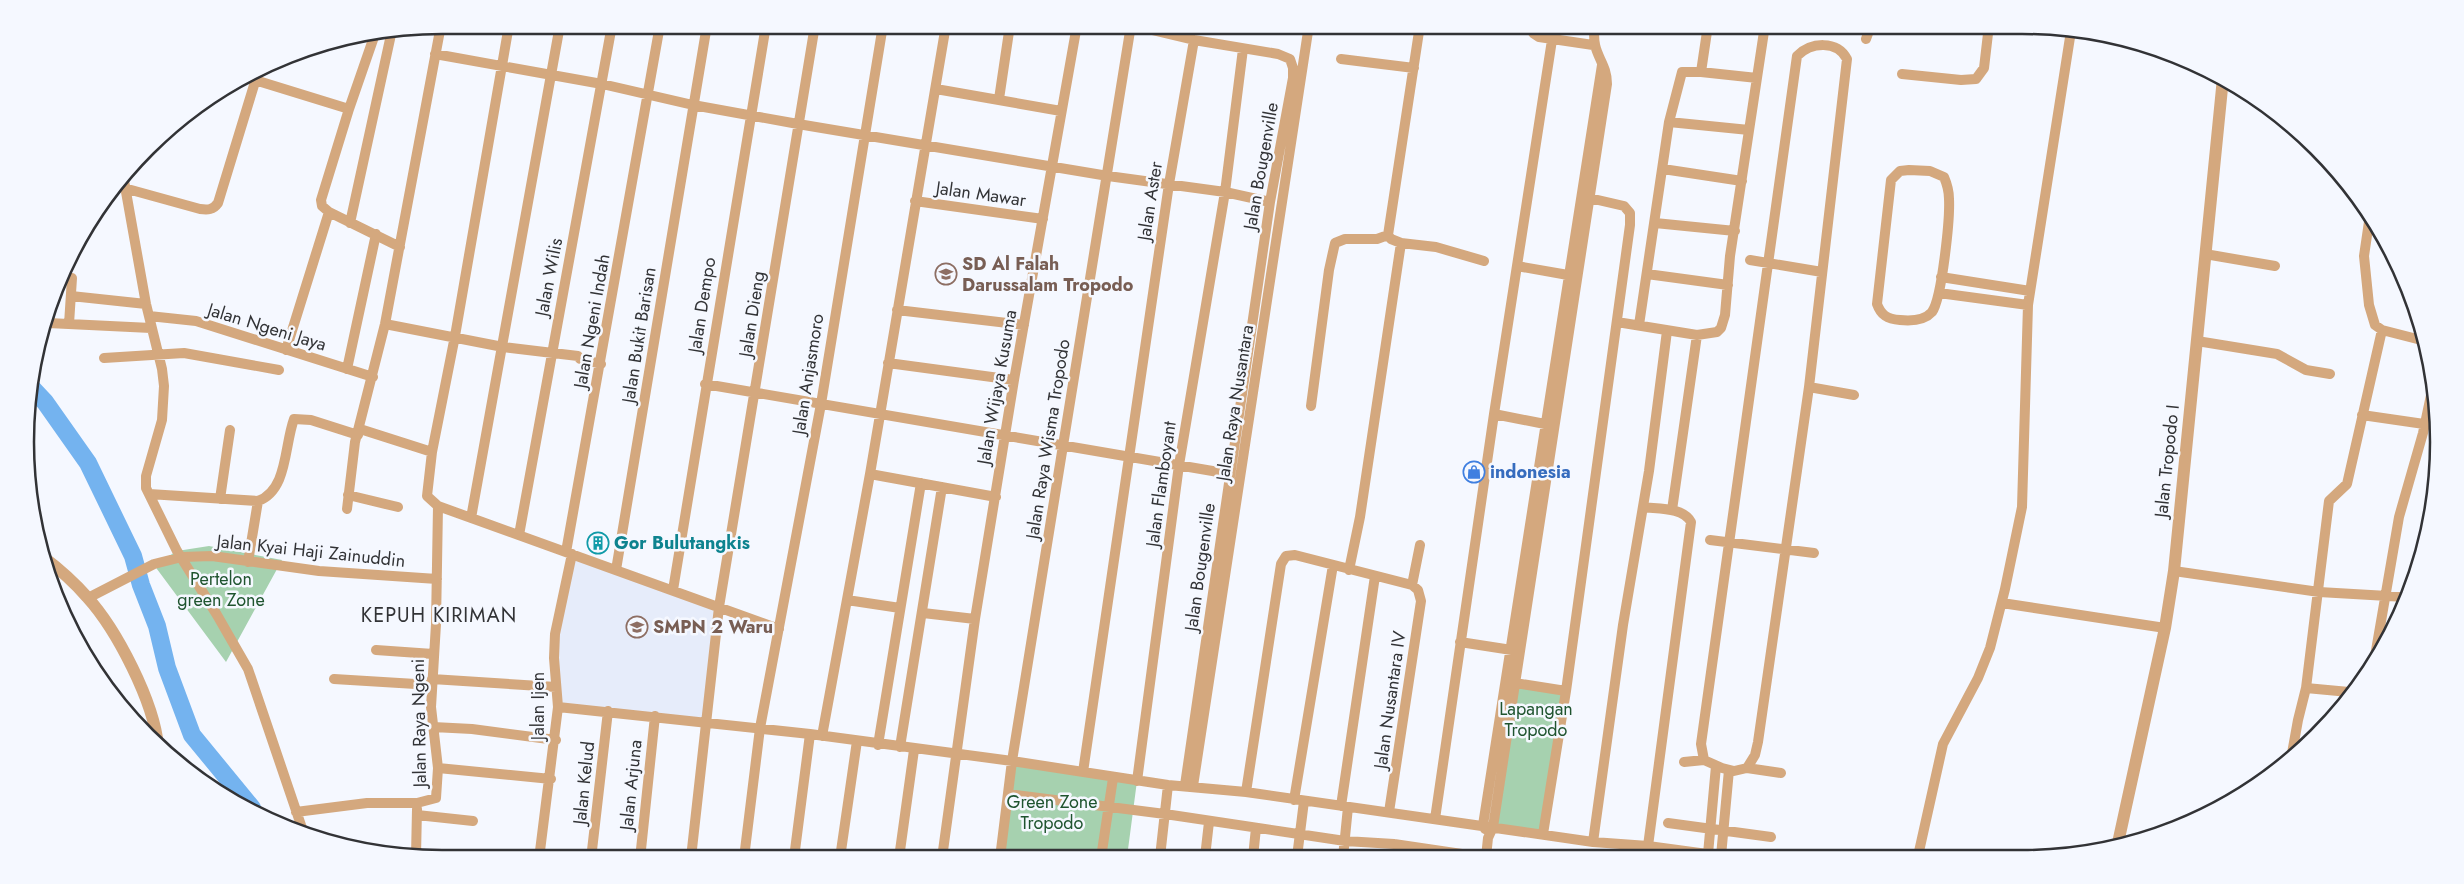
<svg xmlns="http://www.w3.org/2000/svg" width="2464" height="884" font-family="Jost,sans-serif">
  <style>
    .built { fill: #e6ecfa }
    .green { fill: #a6d1af }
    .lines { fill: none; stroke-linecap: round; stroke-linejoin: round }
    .river { stroke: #74b3ef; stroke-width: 18 }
    .minor { stroke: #d4a87e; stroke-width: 10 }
    .tertiary { stroke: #d4a87e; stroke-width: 12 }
    .labels { text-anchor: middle; stroke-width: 5; stroke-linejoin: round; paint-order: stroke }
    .street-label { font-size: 18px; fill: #323336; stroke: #f5f8ff }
    .education-label { font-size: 18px; font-weight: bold; fill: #785e54; stroke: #f5f8ff; text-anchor: start }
    .shop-label { font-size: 18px; font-weight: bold; fill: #366cbe; stroke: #f5f8ff; text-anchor: start }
    .culture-label { font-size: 18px; font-weight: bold; fill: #0d838f; stroke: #f5f8ff; text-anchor: start }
    .park-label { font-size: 18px; fill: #1f542f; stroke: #f5f8ff }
    .quarter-label { font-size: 20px; letter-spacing: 1px; fill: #323336; stroke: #f5f8ff }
    .rim { fill: none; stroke: #323336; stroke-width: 2.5 }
  </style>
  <rect width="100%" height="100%" fill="#f5f8ff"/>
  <path class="built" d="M575 551 718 609 707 721 560 704 555 654Z"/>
  <path class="green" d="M209 546 282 560 226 662 154 565 177 551Z
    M1515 683 1566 691 1543 834 1493 827Z
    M1012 761 1137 781 1127 857 1000 858Z"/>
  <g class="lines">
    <path class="river" d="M29 385 45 402 88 463 133 556 141 585 157 626 167 668 192 735 252 808"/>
    <path class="minor" d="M509 25 455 336 432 452 427 496 438 506 779 629
      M1131 25 1194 40 1278 54 1290 59 1293 68V78L1270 202 1185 785
      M1533 25V33L1539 37 1593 45
      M376 31 349 109 321 200 322 206 329 212 400 247
      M1866 39 1871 25
      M435 54 602 84 693 105 798 124 1108 176 1225 192 1270 202
      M1341 59 1414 68
      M1701 72 1708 25
      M1902 74 1961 80 1976 79 1984 68 1989 25
      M255 80 349 109
      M936 89 1061 111
      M999 99 1010 25
      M1669 122 1749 130
      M1663 169 1742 181
      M1909 170 1930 171 1944 177C1947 184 1949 191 1949 199 1950 219 1942 298 1932 312 1924 321 1910 321 1900 320 1887 319 1881 315 1877 304L1891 180 1900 171Z
      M123 175 146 304 162 369 164 386 162 420 146 476V488L177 551 217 615 248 669 303 831
      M124 188 200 209C208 210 213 210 218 203L258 72
      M915 201 1043 219
      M2370 215 2364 256 2369 305 2375 325 2382 330 2425 341
      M350 223 392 30
      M1655 223 1735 231
      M1388 235 1420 25
      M1388 235 1391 239 1401 243 1436 247 1484 261
      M2205 254 2275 266
      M1750 260 1822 272
      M1517 266 1568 275
      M1647 274 1728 285
      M1941 277 2030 291
      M1939 293 2028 305
      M71 296 146 304
      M897 310 1024 325
      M149 316 196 321 373 377
      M1617 322 1697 335 1717 332 1721 328 1725 315 1730 256 1765 25
      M48 323 151 328
      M69 324 72 278
      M385 324 503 347 578 356 580 359 601 364
      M1639 325 1669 122 1682 72H1701L1757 78
      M2197 341 2277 354 2306 370 2330 374
      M286 350 329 212
      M104 358 184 353 279 370
      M888 363 1014 380
      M347 369 376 234
      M705 384 1230 474
      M1809 387 1854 395
      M1311 406 1329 270 1335 243 1345 239H1377L1388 235
      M1494 414 1552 40
      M2362 415 2424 424
      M360 429 432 452
      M870 474 946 25
      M149 494 258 501C288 490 284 446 294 419L311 420 358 435
      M348 495 398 507
      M220 499 230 430
      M1643 507C1658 509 1683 507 1691 522L1648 846
      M347 509 355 442 385 324 441 25
      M1672 510 1697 335
      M471 518 560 25
      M519 535 612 25
      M1710 540 1814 553
      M566 552 660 25
      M248 562 258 501
      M616 570 707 25
      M1349 570 1360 517 1401 243
      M2174 571 2319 592 2405 597
      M1412 585 1420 545
      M673 590 766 25
      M88 598 154 564 182 557 212 556 319 571 437 579
      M847 600 900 608
      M2002 603 2165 628
      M923 613 975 619
      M1460 642 1518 651
      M376 650 433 654
      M2374 662 2399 517 2423 433 2434 381
      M334 679 432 685
      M432 679 556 687
      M1515 683 1566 691
      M2306 688 2349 692
      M558 707 810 734 1012 761 1168 785 1246 792 1593 842 1648 846 1722 856
      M433 727 472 729 556 740
      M822 736 870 474 996 497
      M878 745 921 483
      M900 747 942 487
      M2291 759 2298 720 2306 688 2329 501 2347 484 2382 330
      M1704 760 1701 744 1797 56C1811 42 1837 40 1847 59L1809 387 1758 742 1755 755 1747 768
      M1684 762 1704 760 1722 768 1734 771 1747 768 1781 773
      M438 768 551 779
      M1083 772 1169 184 1194 40
      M1137 781 1179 465 1225 192 1243 49
      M1193 786 1309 25
      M1246 792 1281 564 1286 556 1295 555 1412 585 1418 590 1421 601 1389 812
      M1008 794 1165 814 1345 841 1394 844 1482 857
      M1294 800 1333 565
      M1341 806 1375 576
      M296 812 367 803H417L436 798 438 768 431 707 436 624 438 506
      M417 815 473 821
      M1435 819 1494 414 1550 425
      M1668 823 1771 837
      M1485 829 1483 825 1602 65
      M1543 834 1566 691 1630 225V213L1624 206 1585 197
      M1593 842 1623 625 1649 471 1667 331
      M1708 854 1716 766
      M416 856 417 809
      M1627 856 1629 845
      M1721 856 1729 770
      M1918 856 1943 744 1978 678 1990 648 2005 589 2022 507 2028 305 2071 31
      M1160 857 1168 785
      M1205 857 1209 822
      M1253 857 1256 828
      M1297 857 1304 801
      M1343 857 1348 807
      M1392 857 1394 844
      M1486 857 1488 838 1493 827 1607 84C1607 60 1590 55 1595 25
      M691 858 719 607 815 25
      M744 858 760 728 821 404 883 25
      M794 858 810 734
      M840 858 857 741
      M899 858 914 750
      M942 858 975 619 1014 380 1077 25
      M1000 858 1012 761 1131 25
      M1101 858 1113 778
      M539 859 558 707 554 658 555 634 572 554
      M591 859 608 711
      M640 859 655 716"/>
    <path class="tertiary" d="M42 556C58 568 74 582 87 597 117 630 154 702 158 746
      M2118 843 2165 628 2174 571 2223 78"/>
  </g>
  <defs>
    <g id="school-ring" transform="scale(1.125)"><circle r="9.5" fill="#f5f8ff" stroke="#8d6e63" stroke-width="1.5"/><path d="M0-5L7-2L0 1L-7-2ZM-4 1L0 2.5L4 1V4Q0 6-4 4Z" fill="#8d6e63"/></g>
    <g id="shop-ring" transform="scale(1.125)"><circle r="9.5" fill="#f5f8ff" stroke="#3f7fe0" stroke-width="1.5"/><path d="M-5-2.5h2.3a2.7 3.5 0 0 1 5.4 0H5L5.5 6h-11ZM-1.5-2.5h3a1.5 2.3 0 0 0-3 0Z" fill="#3f7fe0"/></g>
    <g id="building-ring" transform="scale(1.125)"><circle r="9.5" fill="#f5f8ff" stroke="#0f9aa8" stroke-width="1.5"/><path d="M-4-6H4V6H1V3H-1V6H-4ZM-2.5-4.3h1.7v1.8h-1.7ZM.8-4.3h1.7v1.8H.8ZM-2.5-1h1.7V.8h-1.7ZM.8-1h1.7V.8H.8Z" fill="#0f9aa8"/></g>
  </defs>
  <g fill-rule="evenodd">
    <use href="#school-ring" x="946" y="274"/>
    <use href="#shop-ring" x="1474" y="472"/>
    <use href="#building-ring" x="598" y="543"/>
    <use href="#school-ring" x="637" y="627"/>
  </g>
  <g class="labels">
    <g class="street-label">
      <text transform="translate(1261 166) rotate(-80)" y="6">Jalan Bougenville</text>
      <text transform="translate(981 194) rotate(8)" y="6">Jalan Mawar</text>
      <text transform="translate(1150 201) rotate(-81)" y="6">Jalan Aster</text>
      <text transform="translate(549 277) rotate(-79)" y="6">Jalan Wilis</text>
      <text transform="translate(702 305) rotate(-81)" y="6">Jalan Dempo</text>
      <text transform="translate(752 314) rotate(-81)" y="6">Jalan Dieng</text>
      <text transform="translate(592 321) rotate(-80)" y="6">Jalan Ngeni Indah</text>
      <text transform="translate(267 327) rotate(17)" y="6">Jalan Ngeni Jaya</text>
      <text transform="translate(639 335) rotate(-81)" y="6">Jalan Bukit Barisan</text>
      <text transform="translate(808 374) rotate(-81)" y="6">Jalan Anjasmoro</text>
      <text transform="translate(997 387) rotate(-80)" y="6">Jalan Wijaya Kusuma</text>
      <text transform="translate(1235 403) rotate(-81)" y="6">Jalan Raya Nusantara</text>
      <text transform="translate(1048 439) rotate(-81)" y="6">Jalan Raya Wisma Tropodo</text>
      <text transform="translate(2167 461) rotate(-84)" y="6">Jalan Tropodo I</text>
      <text transform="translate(1161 484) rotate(-82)" y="6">Jalan Flamboyant</text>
      <text transform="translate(311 551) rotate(6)" y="6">Jalan Kyai Haji Zainuddin</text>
      <text transform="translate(1200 567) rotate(-82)" y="6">Jalan Bougenville</text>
      <text transform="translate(1390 700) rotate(-82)" y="6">Jalan Nusantara IV</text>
      <text transform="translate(538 706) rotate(-90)" y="6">Jalan Ijen</text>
      <text transform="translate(419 723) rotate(-91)" y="6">Jalan Raya Ngeni</text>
      <text transform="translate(584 783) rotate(-84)" y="6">Jalan Kelud</text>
      <text transform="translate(631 785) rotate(-84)" y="6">Jalan Arjuna</text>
    </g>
    <g class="education-label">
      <text x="962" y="270">SD Al Falah<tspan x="962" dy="21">Darussalam Tropodo</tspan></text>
      <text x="653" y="633">SMPN 2 Waru</text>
    </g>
    <g class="shop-label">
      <text x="1490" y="478">indonesia</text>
    </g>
    <g class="culture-label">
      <text x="614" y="549">Gor Bulutangkis</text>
    </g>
    <g class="park-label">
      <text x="221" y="585">Pertelon<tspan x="221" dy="21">green Zone</tspan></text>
      <text x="1536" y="715">Lapangan<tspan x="1536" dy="21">Tropodo</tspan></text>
      <text x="1052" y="808">Green Zone<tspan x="1052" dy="21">Tropodo</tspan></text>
    </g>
    <g class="quarter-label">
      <text x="439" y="622">KEPUH KIRIMAN</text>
    </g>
  </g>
  <path d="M0 0H2464V884H0ZM442 34H2022A408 408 0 0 1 2430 442V442A408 408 0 0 1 2022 850H442A408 408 0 0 1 34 442V442A408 408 0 0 1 442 34Z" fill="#f5f8ff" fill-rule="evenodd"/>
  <path class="rim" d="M442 34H2022A408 408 0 0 1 2430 442V442A408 408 0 0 1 2022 850H442A408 408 0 0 1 34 442V442A408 408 0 0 1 442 34Z"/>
</svg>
